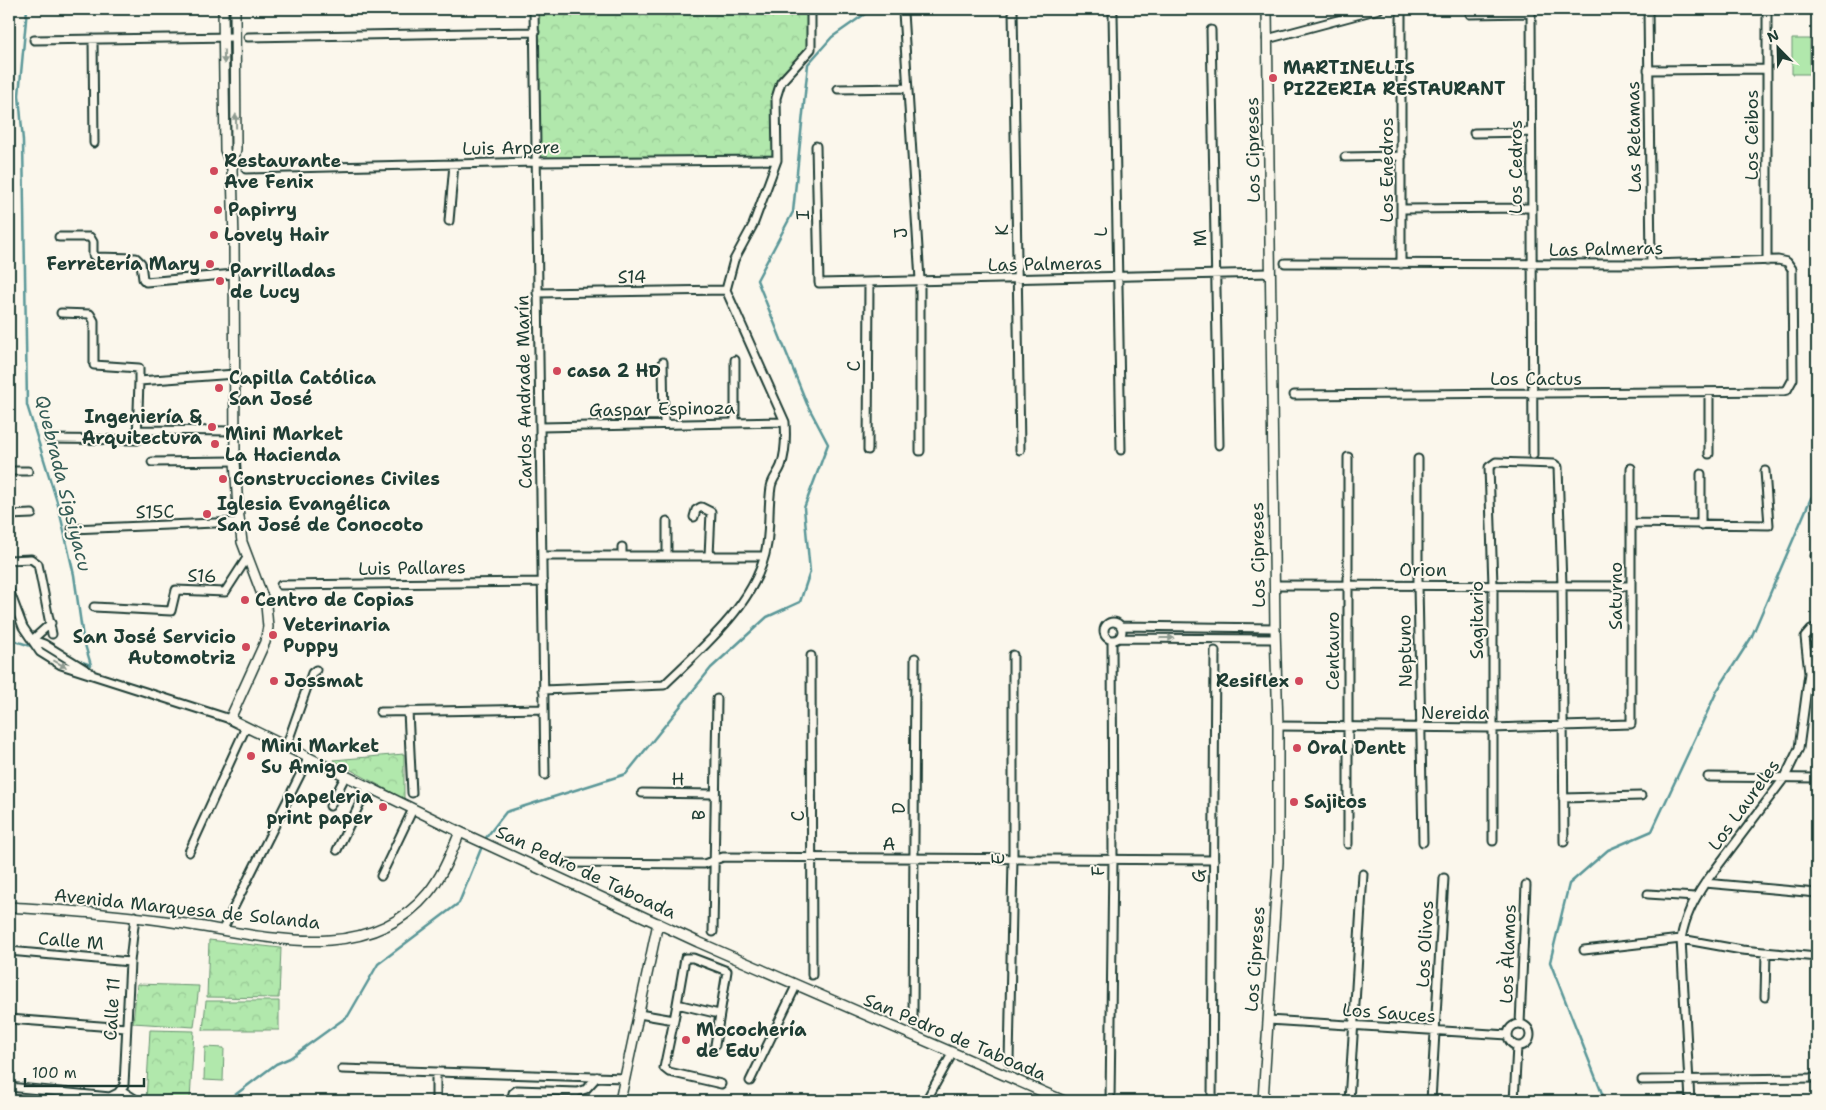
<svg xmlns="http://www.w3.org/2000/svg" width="1826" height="1110" font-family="'Shantell Sans',sans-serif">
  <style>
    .forest { fill: url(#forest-crowns); stroke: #689270 }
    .pitch { fill: #b1e8ac; stroke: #689270 }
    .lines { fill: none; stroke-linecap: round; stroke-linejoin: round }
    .stream { stroke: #5a9798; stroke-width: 2.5 }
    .minor-casing { stroke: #1f3d34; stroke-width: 11 }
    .tertiary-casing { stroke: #1f3d34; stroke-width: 12 }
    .minor { stroke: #fbf7ec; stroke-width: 7 }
    .tertiary { stroke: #fbf7ec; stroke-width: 9 }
    .oneway { fill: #8d9a90 }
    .poi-dot { fill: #d1495b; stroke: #fbf7ec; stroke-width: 2 }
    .labels { text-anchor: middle; stroke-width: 4; stroke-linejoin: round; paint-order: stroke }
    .poi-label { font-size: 18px; font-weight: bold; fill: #1f3d34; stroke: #fbf7ec; text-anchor: start }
    .street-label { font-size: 18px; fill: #1f3d34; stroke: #fbf7ec }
    .water-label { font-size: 19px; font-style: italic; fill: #335b55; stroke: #fbf7ec }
  </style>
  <defs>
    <pattern id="forest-crowns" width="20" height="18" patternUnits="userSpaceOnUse" patternTransform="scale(1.25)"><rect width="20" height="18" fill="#b1e8ac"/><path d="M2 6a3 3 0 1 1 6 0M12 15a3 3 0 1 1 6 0" fill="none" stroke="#98c895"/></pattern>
  </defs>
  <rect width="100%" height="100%" fill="#fbf7ec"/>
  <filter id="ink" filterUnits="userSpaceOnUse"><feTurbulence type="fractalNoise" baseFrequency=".02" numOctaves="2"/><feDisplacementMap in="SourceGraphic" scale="10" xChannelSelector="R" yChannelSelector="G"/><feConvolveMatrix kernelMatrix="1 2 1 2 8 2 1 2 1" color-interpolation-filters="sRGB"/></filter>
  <g filter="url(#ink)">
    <path class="forest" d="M535 9H811V49L781 82 776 98 777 160 536 162Z
      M404 754V799L333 760Z
      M209 940 281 948 279 998 207 997Z
      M137 984 199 986 194 1027 133 1023Z
      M206 1001H279V1030H203Z
      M150 1030 194 1031 190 1101H146Z"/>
    <path class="pitch" d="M1792 39H1810V74H1792Z
      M205 1047 224 1048 223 1081 204 1080Z"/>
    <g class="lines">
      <path class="stream" d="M27 9 19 95 23 141 27 405 58 505 74 575 83 638 91 665 76 660
        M9 639 31 646
        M227 1101 276 1064 290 1058 348 1016 378 964 459 903 485 839 506 812 626 774 711 668 767 617 800 602 810 572 804 508 828 444 807 404 757 280 793 212 808 64 832 37 872 9
        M1605 1101 1550 962 1569 884 1608 850 1652 831 1717 691 1751 638 1811 498 1817 490"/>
      <g class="minor-casing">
        <path id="minor" d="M534 9 545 775
          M1013 9 1020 450
          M1531 9 1533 455
          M1648 9 1651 264
          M1767 9V261
          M903 12 920 280V451
          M1113 14 1121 450
          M1470 14 1531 13
          M1401 15V264
          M1211 30 1219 445
          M248 37 535 32
          M93 39 94 143
          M1267 39 1379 9
          M34 40 235 37
          M1648 70 1767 69
          M838 89 906 88
          M1474 133 1531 132
          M816 146 819 283 1270 273
          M1345 157 1402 156
          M246 169 536 162 777 160
          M1402 209 1531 208
          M449 221 454 164
          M59 237H90L93 242V255L96 257 136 258 141 263 143 279 146 282 234 274
          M1285 263 1651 264 1778 260 1787 262 1792 269 1793 379 1787 390 1783 391 1294 395
          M537 293 726 290
          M61 313 90 314 94 321V365L139 368V381
          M663 362 664 424
          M1709 393V454
          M735 422V360
          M541 427 785 422
          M137 430 235 431
          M49 439 137 440 139 381 235 374
          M868 450 869 282
          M1348 457V844
          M1418 459V585L1423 842
          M152 462 235 461
          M9 471H28
          M9 515 32 514
          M694 517 696 510 701 507 711 512 709 556
          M1631 523 1769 525 1765 471
          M1701 525V474
          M72 529 239 522
          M542 556H764
          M622 556V547
          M667 556V521
          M1815 556H1817
          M9 560 31 559 38 564 52 634
          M281 585 543 582
          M1275 585 1631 586
          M9 590 23 627 40 652 61 665 230 719
          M94 607 171 611 176 590 225 592 247 558
          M1104 631a9 9 0 1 1 18 0a9 9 0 1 1-18 0Z
          M1121 626 1275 628
          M1119 638 1275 639
          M32 640 51 623
          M33 640 44 644 91 673
          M811 656 812 975
          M543 690 664 685C703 647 759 601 767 544 770 525 768 506 771 487 772 479 778 474 781 466 786 452 786 437 785 422L726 290 734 260 753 225 777 160 776 98 781 82 811 49V9
          M408 711 412 793
          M380 712 543 709
          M1278 726 1492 728 1631 724V468
          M286 747 312 673 316 670
          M1708 777 1817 778
          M642 793 714 794
          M1563 798 1641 796
          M330 806 346 775
          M1493 841V585L1489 467 1496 462 1554 464 1558 467 1562 585 1564 842
          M337 850 368 787
          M189 852 246 727
          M565 863 704 864 723 857 1214 860
          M381 876 413 809
          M1705 883 1817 893
          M1648 894 1695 897
          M223 929 309 757
          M713 932 717 699
          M1584 950 1681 939 1742 950 1817 957
          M9 951 130 962
          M1765 997 1766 952
          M677 1004 685 958H693L727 971 715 1045
          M639 1014 674 1020 677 1004 719 1014
          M913 1018 915 658
          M9 1019 126 1028
          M674 1020 664 1068 669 1072 721 1084
          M1268 1020 1508 1035
          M1520 1024 1526 885
          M1508 1035a11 11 0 1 1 22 0a11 11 0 1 1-22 0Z
          M1009 1062 1013 858V655
          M342 1069 625 1078
          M1642 1080 1817 1078
          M750 1081 796 986
          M9 1087 110 1097 118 1093 124 1085 130 962 135 916
          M121 1090 138 1101
          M436 1101V1072
          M511 1101 513 1093 517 1090 577 1092 586 1089 597 1077
          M926 1101 952 1054
          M1110 1101 1113 858 1112 640
          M1212 1101 1215 651
          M1349 1101 1363 874
          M1431 1101 1444 878
          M1514 1101 1517 1046
          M1690 1101 1681 939C1685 917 1693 901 1705 883L1785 777 1799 748 1809 673 1805 637 1811 630 1817 629"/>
      </g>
      <g class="tertiary-casing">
        <path id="tertiary" d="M223 9 225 150 232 169
          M235 9 236 149 232 169 234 241 235 461 238 509 242 542 266 605 268 627 265 642 230 719 460 832 698 942 1064 1101
          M9 907C66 911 122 914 179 923 261 935 366 968 428 893 443 875 451 853 460 832
          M620 1101 658 923
          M1263 1101 1278 862V726L1275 628 1267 9"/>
      </g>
      <use href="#minor" class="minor"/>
      <use href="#tertiary" class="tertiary"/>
    </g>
    <defs><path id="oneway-solid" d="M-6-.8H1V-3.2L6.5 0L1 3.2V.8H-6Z" transform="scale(1.25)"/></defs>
    <g class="oneway">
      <use href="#oneway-solid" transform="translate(224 57) rotate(89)"/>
      <use href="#oneway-solid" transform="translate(236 121) rotate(-91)"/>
      <use href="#oneway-solid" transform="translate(1167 638)"/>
      <use href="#oneway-solid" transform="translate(60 664) rotate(28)"/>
    </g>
  </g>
  <g class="poi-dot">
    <circle cx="1273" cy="78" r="5"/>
    <circle cx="214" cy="171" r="5"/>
    <circle cx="218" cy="210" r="5"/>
    <circle cx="214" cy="235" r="5"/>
    <circle cx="210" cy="264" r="5"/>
    <circle cx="220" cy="281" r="5"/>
    <circle cx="557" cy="371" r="5"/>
    <circle cx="219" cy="388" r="5"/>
    <circle cx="212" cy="427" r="5"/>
    <circle cx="215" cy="444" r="5"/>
    <circle cx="223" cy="479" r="5"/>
    <circle cx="207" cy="514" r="5"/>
    <circle cx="245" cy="600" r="5"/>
    <circle cx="273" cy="635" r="5"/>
    <circle cx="246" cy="647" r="5"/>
    <circle cx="274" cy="681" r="5"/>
    <circle cx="1299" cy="681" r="5"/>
    <circle cx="1297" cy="748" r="5"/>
    <circle cx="251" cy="756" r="5"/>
    <circle cx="1294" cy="802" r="5"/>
    <circle cx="383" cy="807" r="5"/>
    <circle cx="686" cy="1040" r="5"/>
  </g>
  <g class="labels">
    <g class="poi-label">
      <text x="1283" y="74">MARTINELLIS<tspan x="1283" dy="21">PIZZERIA RESTAURANT</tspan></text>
      <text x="224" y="167">Restaurante<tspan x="224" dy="21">Ave Fenix</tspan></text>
      <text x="228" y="216">Papirry</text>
      <text x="224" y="241">Lovely Hair</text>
      <text x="200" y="270" text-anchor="end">Ferretería Mary</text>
      <text x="230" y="277">Parrilladas<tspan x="230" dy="21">de Lucy</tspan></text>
      <text x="567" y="377">casa 2 HD</text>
      <text x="229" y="384">Capilla Católica<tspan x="229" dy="21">San José</tspan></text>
      <text x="202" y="423" text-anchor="end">Ingeniería &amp;<tspan x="202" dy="21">Arquitectura</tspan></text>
      <text x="225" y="440">Mini Market<tspan x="225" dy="21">La Hacienda</tspan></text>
      <text x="233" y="485">Construcciones Civiles</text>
      <text x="217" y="510">Iglesia Evangélica<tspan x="217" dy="21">San José de Conocoto</tspan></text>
      <text x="255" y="606">Centro de Copias</text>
      <text x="283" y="631">Veterinaria<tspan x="283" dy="21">Puppy</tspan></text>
      <text x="236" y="643" text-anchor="end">San José Servicio<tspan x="236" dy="21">Automotriz</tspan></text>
      <text x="284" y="687">Jossmat</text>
      <text x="1289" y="687" text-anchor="end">Resiflex</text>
      <text x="261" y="752">Mini Market<tspan x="261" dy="21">Su Amigo</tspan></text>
      <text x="1307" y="754">Oral Dentt</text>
      <text x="373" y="803" text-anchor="end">papeleria<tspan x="373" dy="21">print paper</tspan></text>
      <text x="1304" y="808">Sajitos</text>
      <text x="696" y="1036">Mocochería<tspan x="696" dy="21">de Edu</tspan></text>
    </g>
    <g class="street-label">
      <text transform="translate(1752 135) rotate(-90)" y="6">Los Ceibos</text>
      <text transform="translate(1634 137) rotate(-91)" y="6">Las Retamas</text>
      <text transform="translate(511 148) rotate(-1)" y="6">Luis Arpere</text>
      <text transform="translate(1253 150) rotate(-91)" y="6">Los Cipreses</text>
      <text transform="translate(1516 167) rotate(-90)" y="6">Los Cedros</text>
      <text transform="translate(1387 170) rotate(-90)" y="6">Los Enedros</text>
      <text transform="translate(803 215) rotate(-91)" y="6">I</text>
      <text transform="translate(1002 230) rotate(-91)" y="6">K</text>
      <text transform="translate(1101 232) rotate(-91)" y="6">L</text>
      <text transform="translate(901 233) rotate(-94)" y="6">J</text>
      <text transform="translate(1200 238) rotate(-91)" y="6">M</text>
      <text transform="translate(1606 249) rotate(-1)" y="6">Las Palmeras</text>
      <text transform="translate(1045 264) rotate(-1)" y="6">Las Palmeras</text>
      <text transform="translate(632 277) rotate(-1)" y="6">S14</text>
      <text transform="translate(854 366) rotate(-90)" y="6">C</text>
      <text x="1536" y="385">Los Cactus</text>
      <text transform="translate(524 392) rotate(-91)" y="6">Carlos Andrade Marín</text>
      <text transform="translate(662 409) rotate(-1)" y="6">Gaspar Espinoza</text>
      <text transform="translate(155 512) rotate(-1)" y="6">S15C</text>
      <text transform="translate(1258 555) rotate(-91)" y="6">Los Cipreses</text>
      <text transform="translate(412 568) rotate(-1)" y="6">Luis Pallares</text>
      <text x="1423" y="576">Orion</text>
      <text transform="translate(202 576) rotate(2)" y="6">S16</text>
      <text transform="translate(1616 596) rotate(-90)" y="6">Saturno</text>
      <text transform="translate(1477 620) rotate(-90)" y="6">Sagitario</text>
      <text transform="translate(1333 651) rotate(-90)" y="6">Centauro</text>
      <text transform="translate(1405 651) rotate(-91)" y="6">Neptuno</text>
      <text x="1455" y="719">Nereida</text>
      <text transform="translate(678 779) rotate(1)" y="6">H</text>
      <text transform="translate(1744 805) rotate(-54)" y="6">Los Laureles</text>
      <text transform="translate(899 808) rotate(-90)" y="6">D</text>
      <text transform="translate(699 815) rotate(-90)" y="6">B</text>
      <text transform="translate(798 816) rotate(-90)" y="6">C</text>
      <text transform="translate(889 844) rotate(1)" y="6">A</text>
      <text transform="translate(998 859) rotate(-89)" y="6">E</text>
      <text transform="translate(1098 871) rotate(-89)" y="6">F</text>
      <text transform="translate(586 872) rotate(25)" y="6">San Pedro de Taboada</text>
      <text transform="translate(1199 876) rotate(-90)" y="6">G</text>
      <text transform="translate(187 909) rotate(6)" y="6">Avenida Marquesa de Solanda</text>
      <text transform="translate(71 941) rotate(5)" y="6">Calle M</text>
      <text transform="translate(1425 944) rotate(-87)" y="6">Los Olivos</text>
      <text transform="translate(1508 954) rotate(-88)" y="6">Los Àlamos</text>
      <text transform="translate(1255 959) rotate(-86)" y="6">Los Cipreses</text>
      <text transform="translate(112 1009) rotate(-87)" y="6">Calle 11</text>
      <text transform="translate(1389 1013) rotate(4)" y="6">Los Sauces</text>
      <text transform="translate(955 1037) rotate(23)" y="6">San Pedro de Taboada</text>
    </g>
    <g class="water-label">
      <text transform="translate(64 483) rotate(76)" y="7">Quebrada Sigsiyacu</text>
    </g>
  </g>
  <rect width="1826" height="1110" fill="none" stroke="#fbf7ec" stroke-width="30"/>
  <rect x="15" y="15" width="1796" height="1080" fill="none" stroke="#1f3d34" stroke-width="2" filter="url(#ink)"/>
  <g transform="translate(1778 48) rotate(337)" stroke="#fbf7ec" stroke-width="4" paint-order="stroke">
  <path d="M0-4L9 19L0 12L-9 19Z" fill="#1f3d34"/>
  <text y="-8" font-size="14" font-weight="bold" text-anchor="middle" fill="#1f3d34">N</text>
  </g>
  <path d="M25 1078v8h119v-8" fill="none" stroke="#1f3d34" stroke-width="2.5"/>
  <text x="32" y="1078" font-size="15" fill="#1f3d34" stroke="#fbf7ec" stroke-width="4" paint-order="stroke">100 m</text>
</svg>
